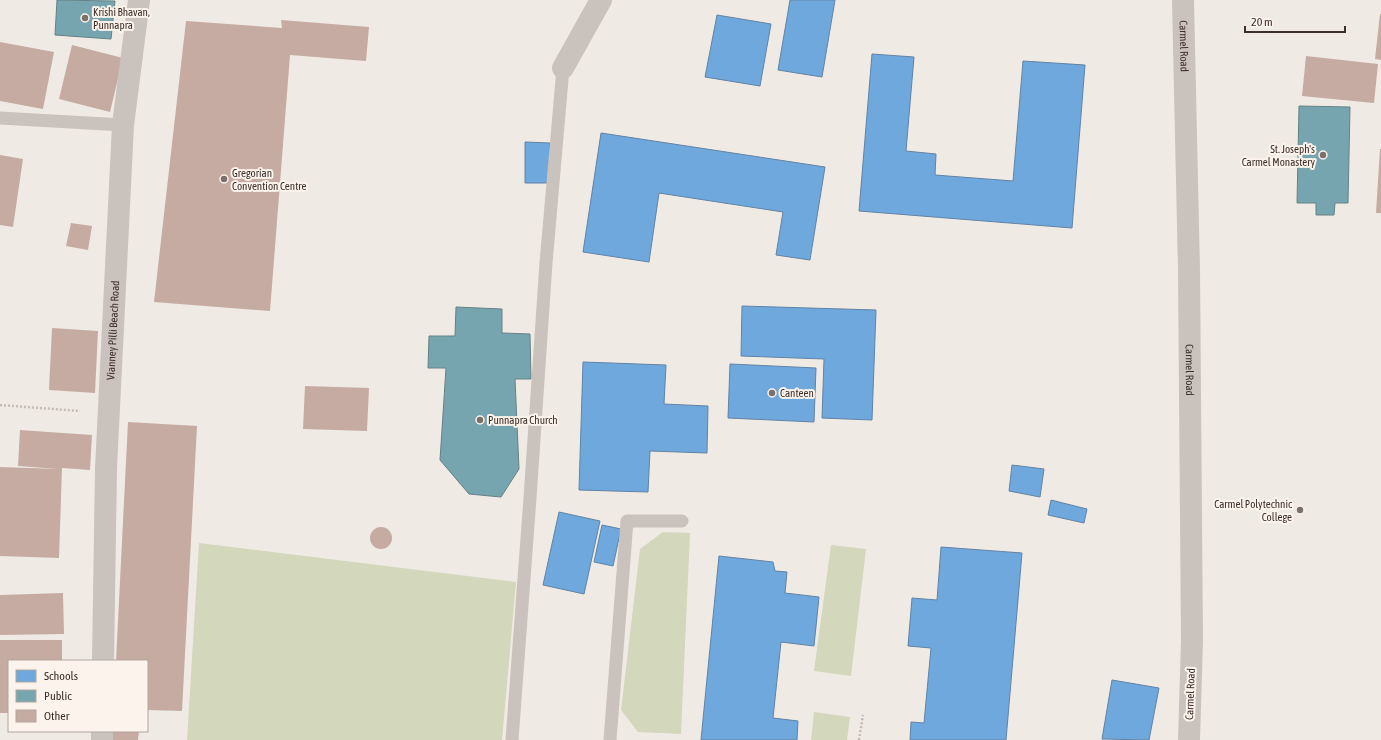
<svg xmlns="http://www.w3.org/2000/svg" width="1381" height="740" font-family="'Asap Condensed',sans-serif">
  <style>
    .green { fill: #d3d7bc }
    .schools { fill: #6fa8dc; stroke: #6083a6 }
    .public { fill: #76a5af; stroke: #658187 }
    .building { fill: #c6aba3 }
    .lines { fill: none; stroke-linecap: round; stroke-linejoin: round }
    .path { stroke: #c3bab4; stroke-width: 2.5; stroke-dasharray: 2 2; stroke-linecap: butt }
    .service { stroke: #cac2bc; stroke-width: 13 }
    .minor { stroke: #cac2bc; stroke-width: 22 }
    .tertiary { stroke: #cac2bc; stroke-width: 22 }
    .poi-dot { fill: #7b706a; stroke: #fcf4ec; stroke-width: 1.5 }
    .labels { text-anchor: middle; stroke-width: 4; stroke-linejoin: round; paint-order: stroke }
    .poi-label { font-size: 11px; fill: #3c2e29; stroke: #fcf4ec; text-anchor: start }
    .street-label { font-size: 11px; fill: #3c2e29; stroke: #fcf4ec }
  </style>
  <rect width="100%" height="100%" fill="#f0eae4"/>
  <path class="green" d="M663 532 690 533 681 734 638 732 621 710 640 549Z
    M199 543 516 582 502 740H187Z
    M831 545 866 549 851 676 814 671Z
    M814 712 850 717 847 740H811Z"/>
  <path class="schools" d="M790 0H835L822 77 778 70Z
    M717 15 771 24 760 86 705 77Z
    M872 54 914 57 906 151 936 154 935 175 1013 181 1023 61 1085 65 1072 228 859 211Z
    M601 133 825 167 810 260 776 255 783 212 659 193 649 262 583 252Z
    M525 142 550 143 549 183H525Z
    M742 306 876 310 872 420 822 418 824 359 741 356Z
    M583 362 666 365 664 404 708 406 707 453 650 451 648 492 579 490Z
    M730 364 816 368 814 422 728 418Z
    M1012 465 1044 469 1040 497 1009 491Z
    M1051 500 1087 509 1084 523 1048 515Z
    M559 512 600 521 584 594 543 585Z
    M602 525 621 529 613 566 594 562Z
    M941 547 1022 553 1006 740H910L911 722 924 723 931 648 908 646 912 598 937 600Z
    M719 556 773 562 775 571 787 572 785 593 819 597 814 646 781 642 773 718 798 721 797 740H701Z
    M1112 680 1159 688 1149 740 1102 739Z"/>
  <path class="public" d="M57 0 115 1 111 39 55 35Z
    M1299 106 1350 107 1348 203H1335L1334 215H1316V203H1297Z
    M456 307 502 309V333L530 334 531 379H515L519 469 501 497 469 494 440 460 446 368H428L429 336H455Z"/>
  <path class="building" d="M1380 14H1381V60L1375 59Z
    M281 20 369 27 366 61 290 55 270 311 154 302 186 21 282 28Z
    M0 42 54 52 43 109 0 101Z
    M72 45 123 58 110 112 59 99Z
    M1306 56 1378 64 1374 103 1302 96Z
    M1380 149H1381V213H1376Z
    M0 155 23 159 13 227 0 225Z
    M71 223 92 226 88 250 66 246Z
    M52 328 98 331 95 393 49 390Z
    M305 386 369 388 367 431 303 429Z
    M128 422 197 426 182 711 147 710V661H116Z
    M20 430 92 435 90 470 62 468 59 558 0 556V467L58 469 18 466Z
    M370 538a11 11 0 1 1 22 0a11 11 0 1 1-22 0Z
    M63 593 64 634 0 635V595Z
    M0 640H62V661H9V713H0Z
    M109 731H139L138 740H109Z"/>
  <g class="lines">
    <path class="path" d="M0 405 80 411
      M859 740 863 715"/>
    <path class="service" d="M0 118 123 125
      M512 740 530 498 546 263 563 68
      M610 740 627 521H682"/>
    <g class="minor">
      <path id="s1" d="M1183 0 1189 270 1192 640 1189 740"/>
      <path d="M563 68 601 0"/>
    </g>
    <g class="tertiary">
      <path id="s2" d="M103 661 106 468 123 125 139 0"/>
      <path d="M102 740V731"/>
    </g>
  </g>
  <g class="poi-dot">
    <circle cx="85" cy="18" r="4"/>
    <circle cx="1323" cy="155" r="4"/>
    <circle cx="224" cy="179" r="4"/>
    <circle cx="772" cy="393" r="4"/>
    <circle cx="480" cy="420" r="4"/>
    <circle cx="1300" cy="510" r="4"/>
  </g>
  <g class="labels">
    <g class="poi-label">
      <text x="93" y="16">Krishi Bhavan,<tspan x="93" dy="13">Punnapra</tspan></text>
      <text x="1315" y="153" text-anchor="end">St. Joseph's<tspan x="1315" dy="13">Carmel Monastery</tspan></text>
      <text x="232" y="177">Gregorian<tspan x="232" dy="13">Convention Centre</tspan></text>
      <text x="780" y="397">Canteen</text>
      <text x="488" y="424">Punnapra Church</text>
      <text x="1292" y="508" text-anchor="end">Carmel Polytechnic<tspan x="1292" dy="13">College</tspan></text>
    </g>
    <g class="street-label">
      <text dy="4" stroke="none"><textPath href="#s1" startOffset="46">Carmel Road</textPath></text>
      <text dy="4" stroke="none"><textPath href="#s2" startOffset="331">Vianney Pilli Beach Road</textPath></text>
      <text dy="4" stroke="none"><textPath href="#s1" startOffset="370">Carmel Road</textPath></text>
      <text transform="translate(1190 694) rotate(-88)" y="4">Carmel Road</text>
    </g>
  </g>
  <rect x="8" y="660" width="140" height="72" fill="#fcf4ec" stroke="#afa59e"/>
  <rect x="16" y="670" width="20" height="12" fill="#6fa8dc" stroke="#afa59e"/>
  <text x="44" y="680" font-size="12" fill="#3c2e29">Schools</text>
  <rect x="16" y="690" width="20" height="12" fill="#76a5af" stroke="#afa59e"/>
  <text x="44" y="700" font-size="12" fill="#3c2e29">Public</text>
  <rect x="16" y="710" width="20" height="12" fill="#c6aba3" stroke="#afa59e"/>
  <text x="44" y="720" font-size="12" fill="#3c2e29">Other</text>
  <path d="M1245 26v6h100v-6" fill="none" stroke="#3c2e29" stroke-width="2"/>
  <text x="1251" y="26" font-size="12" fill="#3c2e29" stroke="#fcf4ec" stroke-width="3" paint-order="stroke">20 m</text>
</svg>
